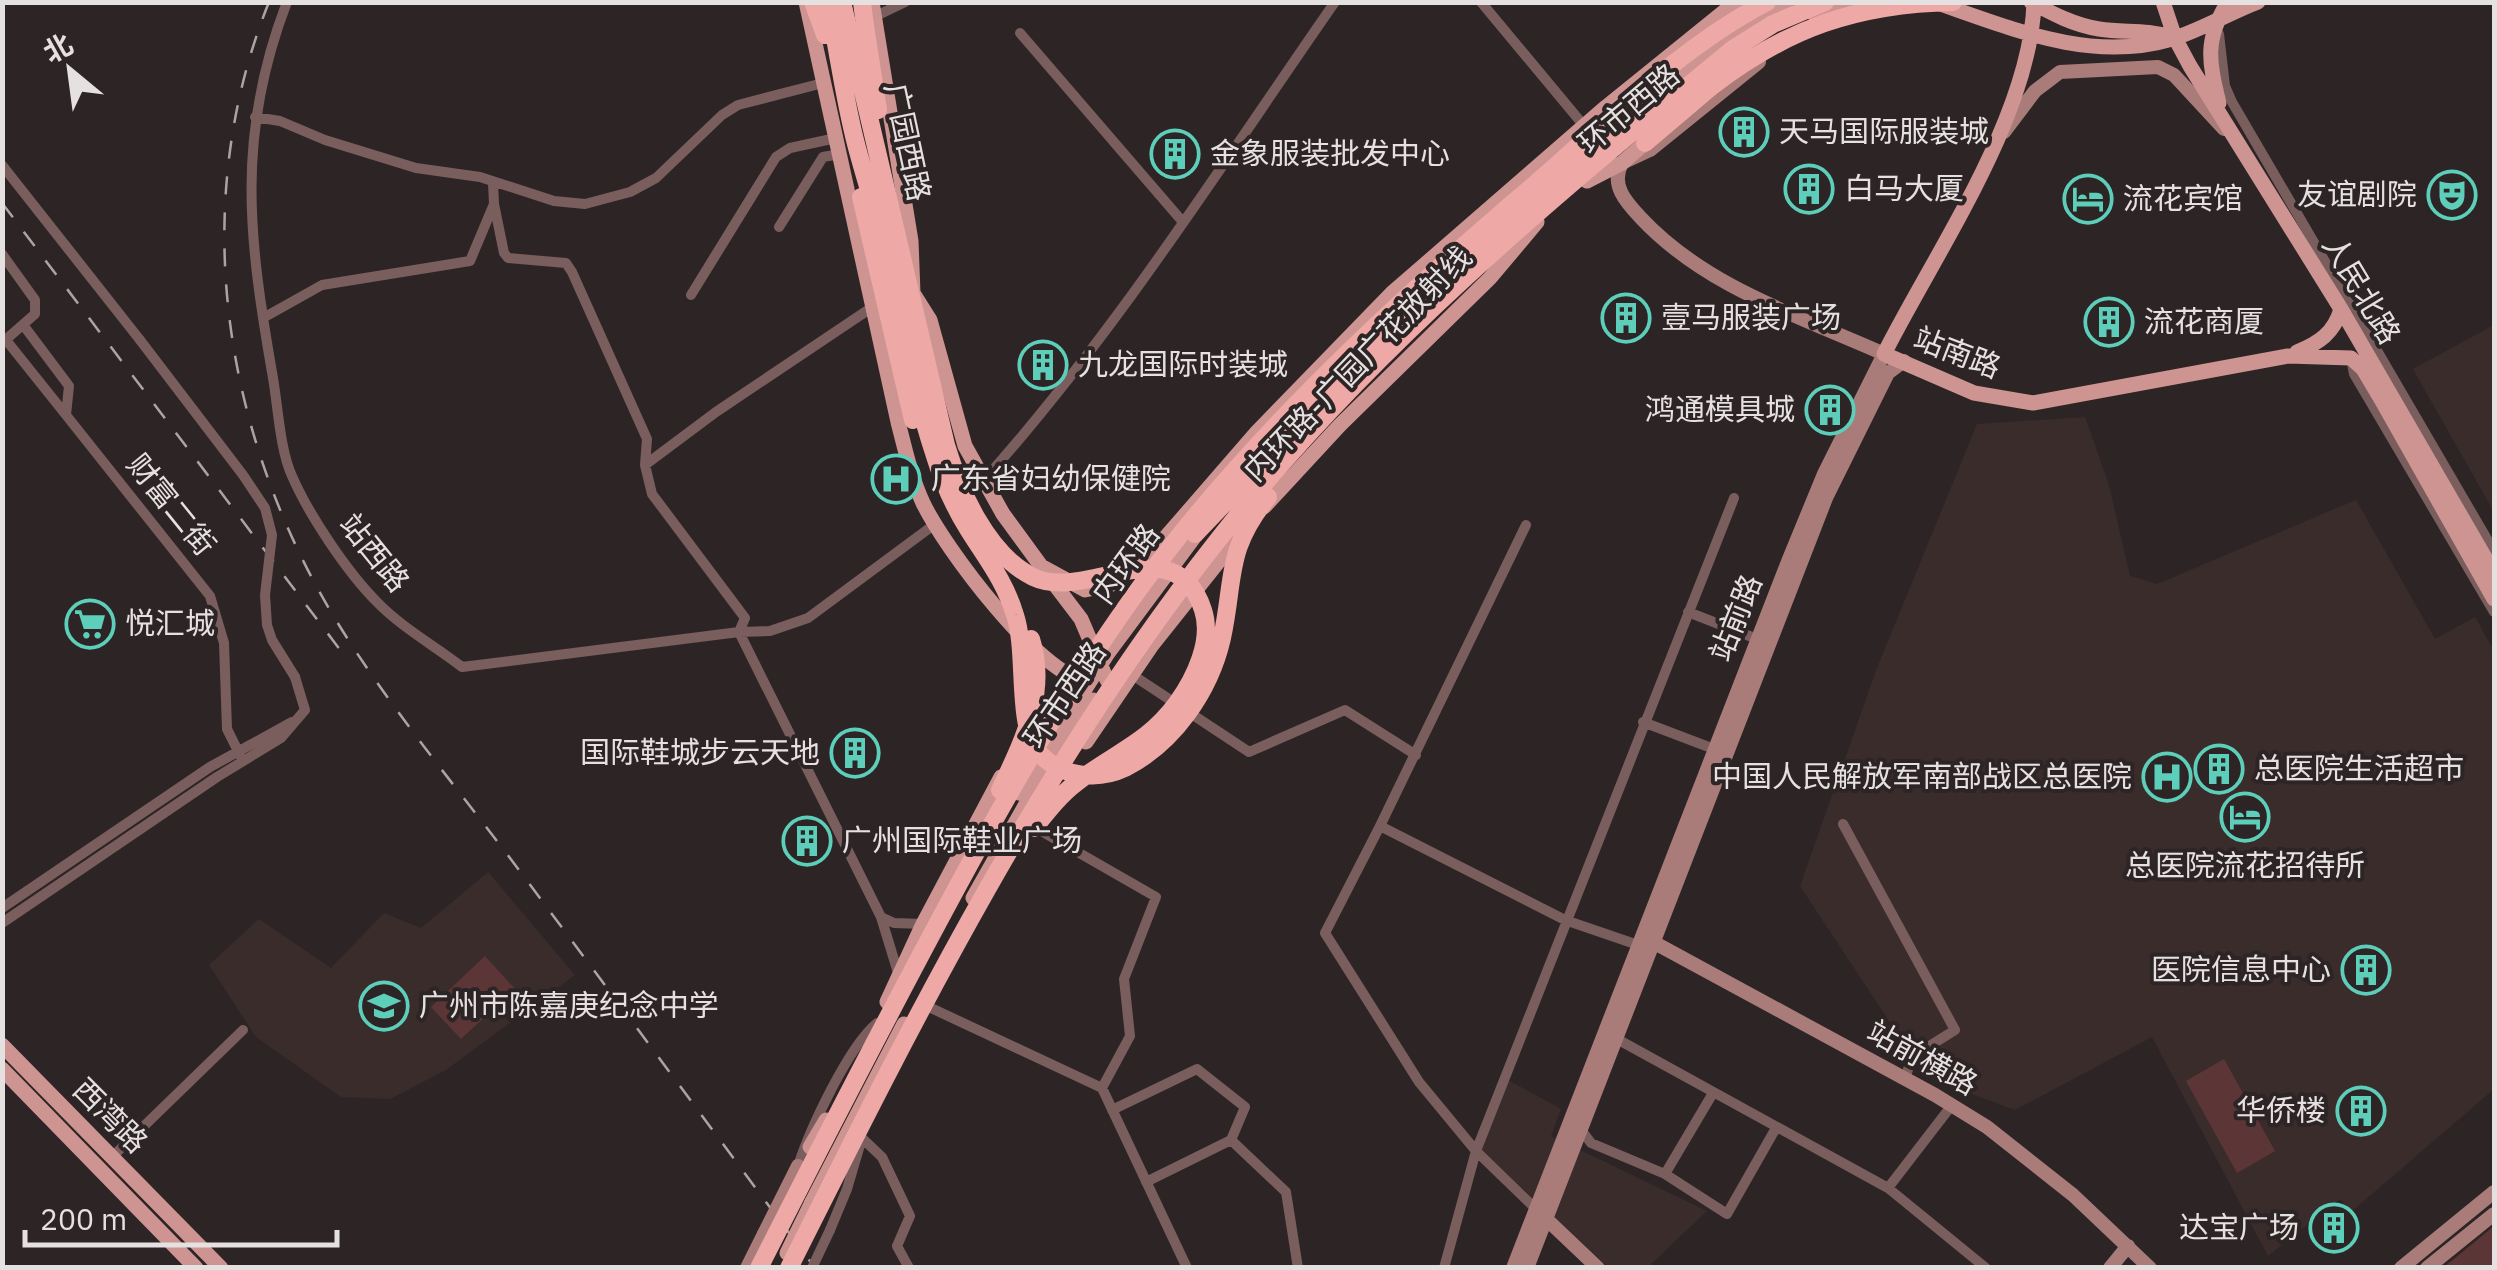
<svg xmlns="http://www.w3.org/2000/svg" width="2497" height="1270" font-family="'IBM Plex Sans','Noto Sans SC',sans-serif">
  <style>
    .built { fill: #3a2c2b }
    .green { fill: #5c3636 }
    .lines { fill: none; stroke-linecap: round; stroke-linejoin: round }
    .street { stroke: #7a5e5d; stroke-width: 10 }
    .secondary { stroke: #a97c7a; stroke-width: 14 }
    .primary { stroke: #cd9491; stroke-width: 15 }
    .highway { stroke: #eea9a6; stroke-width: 18 }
    .rail { stroke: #aaa4a4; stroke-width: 2.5; stroke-dasharray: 18 18; stroke-linecap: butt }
    .street-bridge { stroke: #7a5e5d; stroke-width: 10 }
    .secondary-bridge { stroke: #a97c7a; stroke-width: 14 }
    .primary-bridge { stroke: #cd9491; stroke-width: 15 }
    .highway-bridge { stroke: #eea9a6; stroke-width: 18 }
    .labels { text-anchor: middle; stroke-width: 8; stroke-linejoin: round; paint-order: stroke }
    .street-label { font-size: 30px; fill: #e6e1e1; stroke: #2d2525 }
    .poi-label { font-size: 30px; fill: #e6e1e1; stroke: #2d2525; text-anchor: start }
  </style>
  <rect width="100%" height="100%" fill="#2d2525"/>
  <path class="built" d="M2494 325V512L2413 369Z
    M2085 417 2109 485 2130 576 2157 584 2356 500 2435 639 2475 617 2494 651V1089L2351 1212 2340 1199 2268 1256 2152 1037 2015 1110 1926 1077 1800 886 1877 668 1977 424Z
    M488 872 575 975 446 1070 390 1099 341 1097 256 1037 209 965 259 919 331 968 384 913 421 928Z
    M1508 1080 1561 1109 1551 1136 1707 1211 1648 1267H1608L1481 1150Z"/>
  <path class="green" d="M485 956 515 989 461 1039 431 1007Z
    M2224 1059 2275 1151 2237 1173 2186 1081Z
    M2494 1226V1267H2444Z"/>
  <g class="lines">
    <path class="street" d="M287 2C235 137 249 240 273 378 278 407 280 450 292 476 309 515 347 572 377 602 401 627 435 646 462 667L739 632 770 631 808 618 935 524
      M1481 2 1585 127
      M874 17 905 2
      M1020 33 1182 221
      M2219 34 2225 86 2232 102 2494 551
      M255 117 280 121 325 140 416 168 480 177 554 201 585 204 630 192 656 178 722 115 738 105 823 83
      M2 165 140 340
      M493 183 494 204 504 253 508 258 566 263 572 272 647 439 645 465 652 494 745 618 739 632 881 917 899 976
      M779 227 823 157 840 154
      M2 254 35 300V314L2 343
      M691 295 776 157 790 148 836 138
      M263 318 322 285 470 261 494 204
      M24 326 69 386 66 415 210 596 224 643 227 729 243 761
      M6 340 66 415
      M2351 358 2354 374 2494 612
      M645 465 716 412 874 306
      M983 481C1115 334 1222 164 1335 2
      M1526 525 1380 826 1565 920 1638 945
      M1688 612 1757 639
      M1131 674 1249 752 1345 710 1416 755
      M1643 722 1714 749
      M1843 824 1955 1030 1912 1057 1905 1079
      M1380 826 1325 933 1419 1082 1476 1151 1444 1268
      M1034 827 1156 897 1124 979 1130 1036 1102 1088 1187 1268
      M2 908 210 767 292 722
      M881 917 894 923 923 924
      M2 923 217 777 281 738 305 710 295 677
      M931 1008 1102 1088
      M1617 1039 1888 1188 1986 1268
      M1112 1110 1197 1069 1245 1107 1231 1140
      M1579 1127 1591 1143 1665 1174 1727 1214 1776 1128
      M112 1157 243 1030
      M798 1166C810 1129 848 1047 877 1023L884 1026
      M1665 1174 1713 1093
      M1146 1182 1231 1140 1286 1192 1298 1268
      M1888 1188 1952 1105
      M1536 1209 1476 1151 1734 498
      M830 1230 847 1189 862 1138 882 1157 910 1216 897 1246 909 1268"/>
    <path class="secondary" d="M2004 132 2035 91 2060 72 2158 67 2174 75 2224 129
      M1648 943 1653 942 1935 1095 1987 1127 2073 1195 2150 1268
      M1540 1213 1598 1268
      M747 1268 764 1234
      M1513 1268 1789 559 1824 474 1884 354C1799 316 1705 287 1640 217 1626 202 1610 185 1622 163L1650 150 1759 62
      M1527 1268 1826 498 1888 373 1904 361
      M2110 1268 2128 1246
      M2401 1268 2494 1192
      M2427 1268 2494 1214"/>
    <path class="primary" d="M806 2 898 422C905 449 911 477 923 503 944 547 1040 676 1088 682
      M872 2 911 241 913 293 930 320 965 446 1003 514 1041 566 1085 590 1110 585 1152 553 1257 432 1392 293 1606 107 1736 2
      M2031 2C2053 14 2074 25 2099 29 2124 33 2146 29 2171 37
      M2034 2C2031 116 1935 253 1884 354L1974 393 2033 403 2288 356 2351 358 2363 369 2382 401 2494 599
      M2163 2 2175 38 2190 66 2341 309 2494 573
      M1937 3C2013 29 2091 63 2172 39 2201 30 2229 13 2258 2
      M1814 14 1855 2
      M1735 30 1787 2
      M2219 103C2209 62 2204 40 2228 2
      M1629 119 1741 24
      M1587 181 1622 163 1645 143
      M2297 352C2319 343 2334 333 2341 309
      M1264 507 1340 425 1490 278 1537 222
      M1049 577 1081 619 1107 680
      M1086 742 1152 645 1242 532
      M1019 793 1108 653 1201 528
      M973 898 1035 788 1093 700
      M887 1002 923 924 1001 777
      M2 1045 221 1268
      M2 1069 196 1268
      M810 1147 826 1120
      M812 1202 904 1024"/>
    <path class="highway" d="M862 2 865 26
      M1645 143 1711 87
      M1312 412 1442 283 1635 113"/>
    <path class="rail" d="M269 2C191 196 220 411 319 591 374 690 454 783 522 874 620 1005 717 1136 815 1268
      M2 203 344 655"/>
    <path class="street-bridge" d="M140 340 243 475 265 508 272 535 265 595 267 625 272 640 295 677
      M812 1268 830 1230"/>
    <path class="secondary-bridge" d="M764 1234 798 1166"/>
    <path class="primary-bridge" d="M787 1253 812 1202"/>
    <path class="highway-bridge" d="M813 2 825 35
      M828 2C838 49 844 98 856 144 867 186 881 226 890 268 905 329 914 393 934 453 942 479 953 505 968 529 986 558 1005 581 1015 615 1028 654 1015 727 1040 754 1061 777 1098 781 1125 768 1174 743 1210 691 1222 638 1235 577 1225 550 1268 497
      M842 2 946 445C960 491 987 554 1033 577 1087 603 1175 524 1203 610 1213 640 1195 678 1177 703 1146 745 1113 753 1076 783 1060 795 1047 812 1034 828
      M865 26 878 110
      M1711 87C1787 28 1857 4 1953 2
      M861 197 913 420
      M1195 534 1312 412
      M1000 790C1023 741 1048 693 1031 639
      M759 1268C829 1130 899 993 973 858 1039 739 1110 618 1198 513 1299 392 1414 287 1534 185 1607 122 1680 47 1767 2
      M789 1268C915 1017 1043 761 1218 540 1366 352 1549 200 1733 49L1773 24 1825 2"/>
  </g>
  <defs>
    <g id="building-ring" transform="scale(2.5)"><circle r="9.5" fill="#2d2525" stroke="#5cceba" stroke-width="1.5"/><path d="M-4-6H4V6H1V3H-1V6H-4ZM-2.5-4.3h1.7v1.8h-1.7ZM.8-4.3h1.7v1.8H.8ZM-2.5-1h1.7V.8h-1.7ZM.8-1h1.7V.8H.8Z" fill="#5cceba"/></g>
    <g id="theatre-ring" transform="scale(2.5)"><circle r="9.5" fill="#2d2525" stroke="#5cceba" stroke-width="1.5"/><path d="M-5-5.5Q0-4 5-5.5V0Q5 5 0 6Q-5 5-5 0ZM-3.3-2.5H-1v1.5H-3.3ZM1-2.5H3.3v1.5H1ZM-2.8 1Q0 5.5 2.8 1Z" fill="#5cceba"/></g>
    <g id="hotel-ring" transform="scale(2.5)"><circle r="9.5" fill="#2d2525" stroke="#5cceba" stroke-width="1.5"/><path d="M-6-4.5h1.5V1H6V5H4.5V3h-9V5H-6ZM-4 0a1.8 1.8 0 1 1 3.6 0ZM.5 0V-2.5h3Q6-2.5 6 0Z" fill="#5cceba"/></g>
    <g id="hospital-ring" transform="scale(2.5)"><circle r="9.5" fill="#2d2525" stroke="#5cceba" stroke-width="1.5"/><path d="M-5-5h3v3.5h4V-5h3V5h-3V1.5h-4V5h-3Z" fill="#5cceba"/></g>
    <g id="supermarket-ring" transform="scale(2.5)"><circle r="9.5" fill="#2d2525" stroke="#5cceba" stroke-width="1.5"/><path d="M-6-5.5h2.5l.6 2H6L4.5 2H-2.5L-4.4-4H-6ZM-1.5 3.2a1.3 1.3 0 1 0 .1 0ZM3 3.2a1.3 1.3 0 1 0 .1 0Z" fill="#5cceba"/></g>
    <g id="school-ring" transform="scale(2.5)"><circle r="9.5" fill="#2d2525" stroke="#5cceba" stroke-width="1.5"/><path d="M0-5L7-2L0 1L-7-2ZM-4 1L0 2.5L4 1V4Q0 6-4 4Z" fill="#5cceba"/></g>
  </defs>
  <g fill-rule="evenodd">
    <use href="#building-ring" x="1744" y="132"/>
    <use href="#building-ring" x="1175" y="154"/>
    <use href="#building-ring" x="1809" y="189"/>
    <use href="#theatre-ring" x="2452" y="195"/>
    <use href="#hotel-ring" x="2088" y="199"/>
    <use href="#building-ring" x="1626" y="318"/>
    <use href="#building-ring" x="2109" y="322"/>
    <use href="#building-ring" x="1043" y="365"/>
    <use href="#building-ring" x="1830" y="410"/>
    <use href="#hospital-ring" x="896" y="479"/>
    <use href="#supermarket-ring" x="90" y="624"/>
    <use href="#building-ring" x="855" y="753"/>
    <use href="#building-ring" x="2219" y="769"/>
    <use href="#hospital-ring" x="2167" y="777"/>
    <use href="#hotel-ring" x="2245" y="817"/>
    <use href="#building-ring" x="807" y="841"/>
    <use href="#building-ring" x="2366" y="970"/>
    <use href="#school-ring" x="384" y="1006"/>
    <use href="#building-ring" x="2361" y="1111"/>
    <use href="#building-ring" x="2334" y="1228"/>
  </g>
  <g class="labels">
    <g class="street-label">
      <text transform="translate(1629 109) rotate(-40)" y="10">环市西路</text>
      <text transform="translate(907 142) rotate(78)" y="10">广园西路</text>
      <text transform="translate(2361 290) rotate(59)" y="10">人民北路</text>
      <text transform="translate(1957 353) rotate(21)" y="10">站南路</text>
      <text transform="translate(1358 364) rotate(-46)" y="10">内环路-广园广花放射线</text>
      <text transform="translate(171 505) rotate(51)" y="10">财富二街</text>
      <text transform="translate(374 553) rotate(51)" y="10">站西路</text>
      <text transform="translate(1126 564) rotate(-54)" y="10">内环路</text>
      <text transform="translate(1736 618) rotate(-68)" y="10">站前路</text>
      <text transform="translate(1065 695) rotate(-56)" y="10">环市西路</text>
      <text transform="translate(1922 1058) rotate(29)" y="10">站前横路</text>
      <text transform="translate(110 1116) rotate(45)" y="10">西湾路</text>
    </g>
    <g class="poi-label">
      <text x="1779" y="142">天马国际服装城</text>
      <text x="1210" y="164">金象服装批发中心</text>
      <text x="1844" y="199">白马大厦</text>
      <text x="2417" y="205" text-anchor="end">友谊剧院</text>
      <text x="2123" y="209">流花宾馆</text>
      <text x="1661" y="328">壹马服装广场</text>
      <text x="2144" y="332">流花商厦</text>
      <text x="1078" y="375">九龙国际时装城</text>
      <text x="1795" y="420" text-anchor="end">鸿通模具城</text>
      <text x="931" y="489">广东省妇幼保健院</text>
      <text x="125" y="634">悦汇城</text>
      <text x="820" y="763" text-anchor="end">国际鞋城步云天地</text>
      <text x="2254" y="779">总医院生活超市</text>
      <text x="2132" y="787" text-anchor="end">中国人民解放军南部战区总医院</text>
      <text x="842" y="851">广州国际鞋业广场</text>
      <text x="2245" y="876" text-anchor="middle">总医院流花招待所</text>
      <text x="2331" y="980" text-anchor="end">医院信息中心</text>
      <text x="419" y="1016">广州市陈嘉庚纪念中学</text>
      <text x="2326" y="1121" text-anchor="end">华侨楼</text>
      <text x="2299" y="1238" text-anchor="end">达宝广场</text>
    </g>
  </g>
  <rect width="2497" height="1270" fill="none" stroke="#e6e1e1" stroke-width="10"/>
  <g transform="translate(70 70) rotate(331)" stroke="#2d2525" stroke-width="8" paint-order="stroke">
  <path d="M0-8L18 38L0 25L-18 38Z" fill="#e6e1e1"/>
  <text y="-15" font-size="28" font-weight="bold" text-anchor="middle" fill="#e6e1e1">北</text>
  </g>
  <path d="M25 1230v15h312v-15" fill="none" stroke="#e6e1e1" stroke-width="5"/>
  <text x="40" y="1230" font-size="30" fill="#e6e1e1" stroke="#2d2525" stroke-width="8" paint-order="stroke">200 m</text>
</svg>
